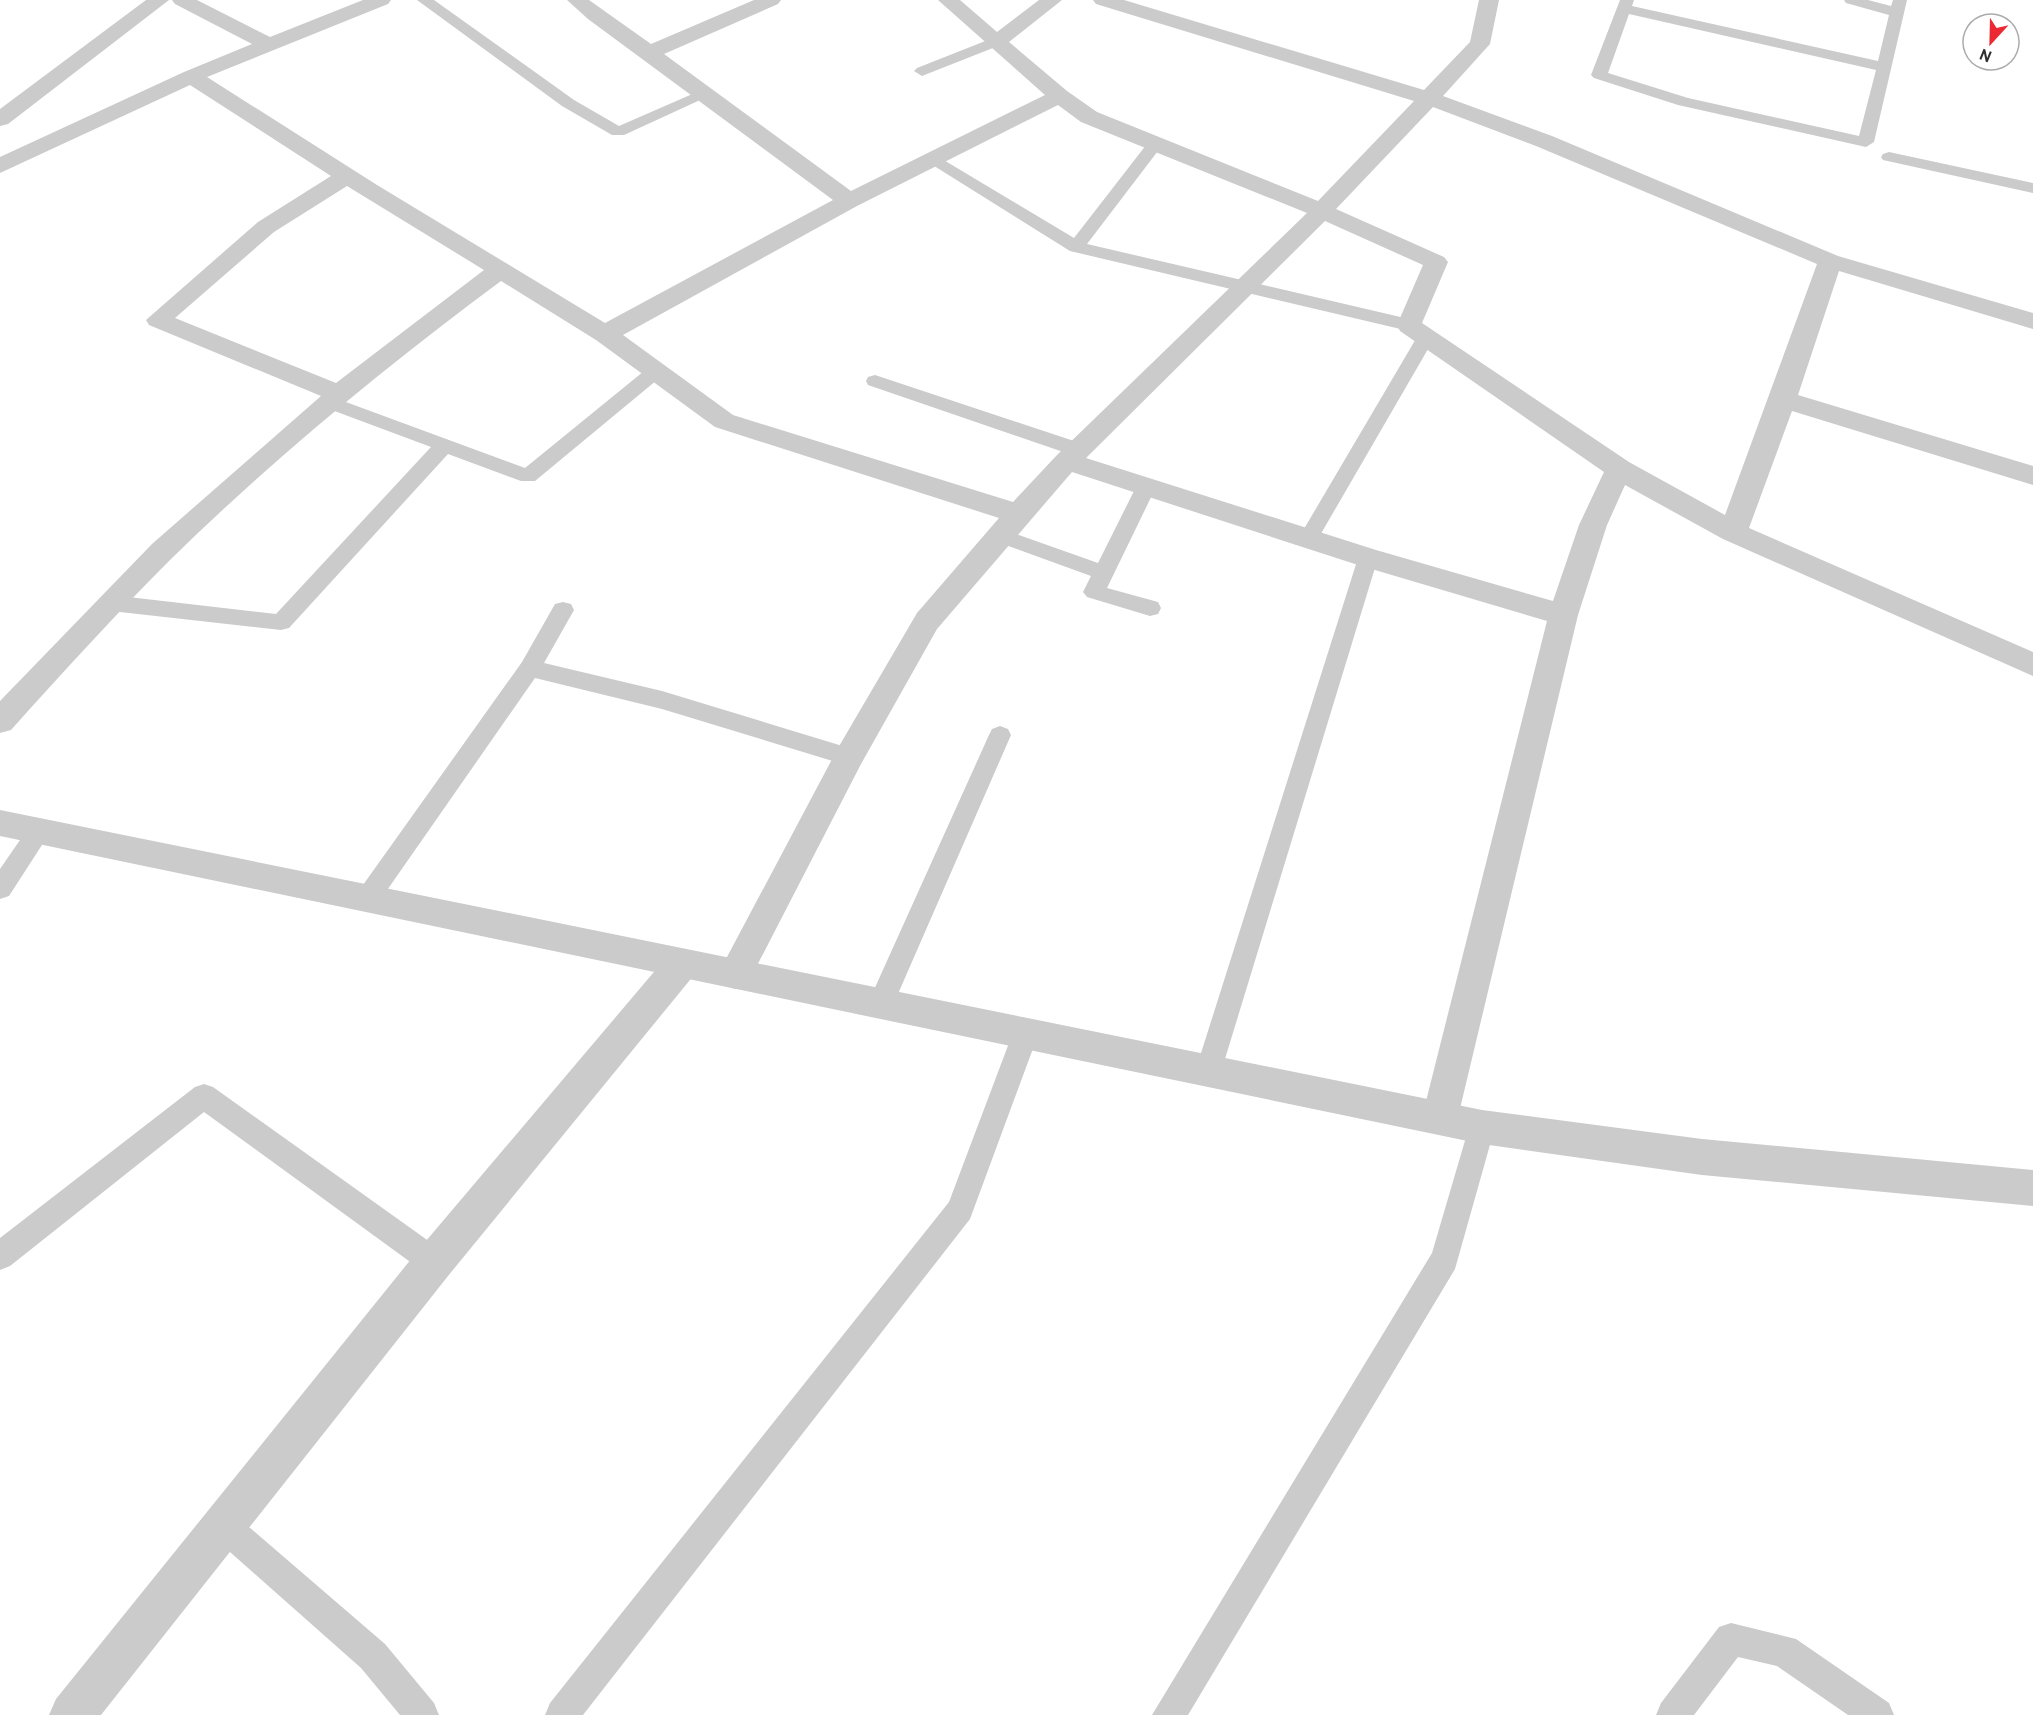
<svg xmlns="http://www.w3.org/2000/svg" width="2033" height="1715" font-family="Overpass,sans-serif">
  <style>
    .lines { fill: none; stroke-linecap: round; stroke-linejoin: round }
    .service { fill: #cbcbcb; fill-rule: evenodd }
    .minor { fill: #cbcbcb; fill-rule: evenodd }
    .tertiary { fill: #cbcbcb; fill-rule: evenodd }
  </style>
  <rect width="100%" height="100%" fill="#fff"/>
  <g class="lines">
    <path class="service" d="M417 0H434L574 100 619 126 697 92H709L711 95 624 135H612L562 106Z
      M1620 0H1634L1632 6 1878 61 1889 15 1846 3 1844 0H1868L1891 6 1893 0H1907L1874 142 1866 147 1678 105 1594 78 1591 75ZM1629 14 1876 70 1859 136 1688 98 1608 73Z
      M998 36 1006 41 1003 44 927 74 922 76 914 71 917 68Z
      M1156 138 1164 143 1087 244 1409 319 1415 321 1418 325 1415 329 1409 331 1070 251 923 159 925 156H937L1074 238 1150 140Z
      M1889 152 2033 183V193L1883 160 1881 157 1883 154Z
      M1426 331 1435 337 1315 544 1308 546 1301 544 1298 539 1301 534 1417 337Z
      M656 365 663 367 665 371 663 375 535 481H521L448 454 289 628 281 630 111 611 104 608 100 603 104 598 111 595 276 614 431 447 321 406 319 402 321 398H335L525 468 649 367Z
      M875 375 1086 445 1089 450 1086 455H1072L868 385 866 381 868 377Z
      M1146 480 1153 482 1156 487 1107 588 1158 602 1161 608 1158 614 1150 616 1087 597 1083 592 1091 576 992 540 989 535 992 530 999 528 1098 563 1136 487 1139 482Z
      M1368 551 1375 553 1378 558 1221 1072 1217 1080 1208 1084 1199 1080 1195 1072 1358 558 1361 553Z
      M563 602 571 604 574 610 544 663 662 691 849 748 857 751 860 757 857 763 849 766 662 709 535 678 376 906 367 909 358 906 355 899 358 892 522 662 555 604Z
      M1000 726 1008 729 1011 735 894 1003 890 1011 881 1014 872 1011 868 1003 989 735 992 729Z
      M39 821 47 824 51 831 9 896 0 899V869L31 824Z
      M1025 1023 1034 1027 1038 1035 970 1219 583 1715H545L550 1703 949 1202 1012 1035 1016 1027Z
      M204 1084 213 1087 444 1252 448 1262 444 1272 434 1276 424 1272 204 1112 10 1266 0 1270V1238L195 1087Z
      M1482 1114 1492 1118 1495 1127 1455 1269 1188 1715H1152L1432 1253 1469 1127 1472 1118Z
      M224 1510 235 1515 385 1644 434 1703 439 1715H400L361 1668 213 1537 208 1526 213 1515Z
      M1731 1623 1796 1639 1889 1703 1894 1715H1848L1777 1666 1738 1657 1694 1715H1656L1661 1703 1719 1627Z"/>
    <path class="minor" d="M146 0H169L8 124 0 126V109Z
      M172 0H197L270 37 363 0H391L388 4 207 77 377 185 605 323 833 200 588 19 567 0H589L651 44 754 0H781L778 4 664 54 851 191 1045 95 938 0H960L997 32 1039 0H1062L1009 42 1067 91 1097 112 1318 201 1414 101 1096 4 1093 0H1124L1424 90 1470 42 1479 0H1499L1490 44 1443 96 1552 136 1838 256 2033 313V329L1839 271 1798 395 2033 466V485L1792 411 1749 528 2033 652V676L1723 539 1625 485 1607 525 1578 615 1458 1117 1453 1129 1440 1134 1427 1129 1422 1117 1547 621 1358 565 1072 472 937 629 861 764 747 985 735 989 723 985 718 974 838 748 917 613 999 518 715 427 596 340 501 281C385 367 273 459 170 560 115 615 63 672 11 730L0 733V701L152 544 321 396 149 325 146 320 258 222 331 176 190 85 0 173V157L184 72 252 44 175 4ZM1058 105 1081 122 1307 213 1057 455 1013 502 733 415 623 335 857 206ZM1433 107 1536 146 1817 264 1725 515 1629 462 1422 323 1448 262 1444 257 1336 209ZM347 186 484 270 336 383 175 318 274 232ZM1325 221 1423 265 1397 325 1400 331 1604 472 1579 525 1553 601 1376 550 1086 458Z
      M682 949 694 953 699 964 694 975 448 1276 101 1715H49L56 1699 420 1248 670 953Z"/>
    <path class="tertiary" d="M0 810 1482 1110 1702 1139 2033 1170V1206L1702 1175 1482 1144 0 836Z"/>
  </g>
  <g transform="translate(1991 42) rotate(202)"><circle r="28" fill="#ffffff" stroke="#ababab" stroke-width="1.5"/>
  <path d="M0-4.5L10 22L0 15L-10 22Z" fill="#eb2933"/>
  <text y="-9" font-size="16" font-weight="bold" text-anchor="middle" fill="#2e2e2e">N</text>
  </g>
</svg>
